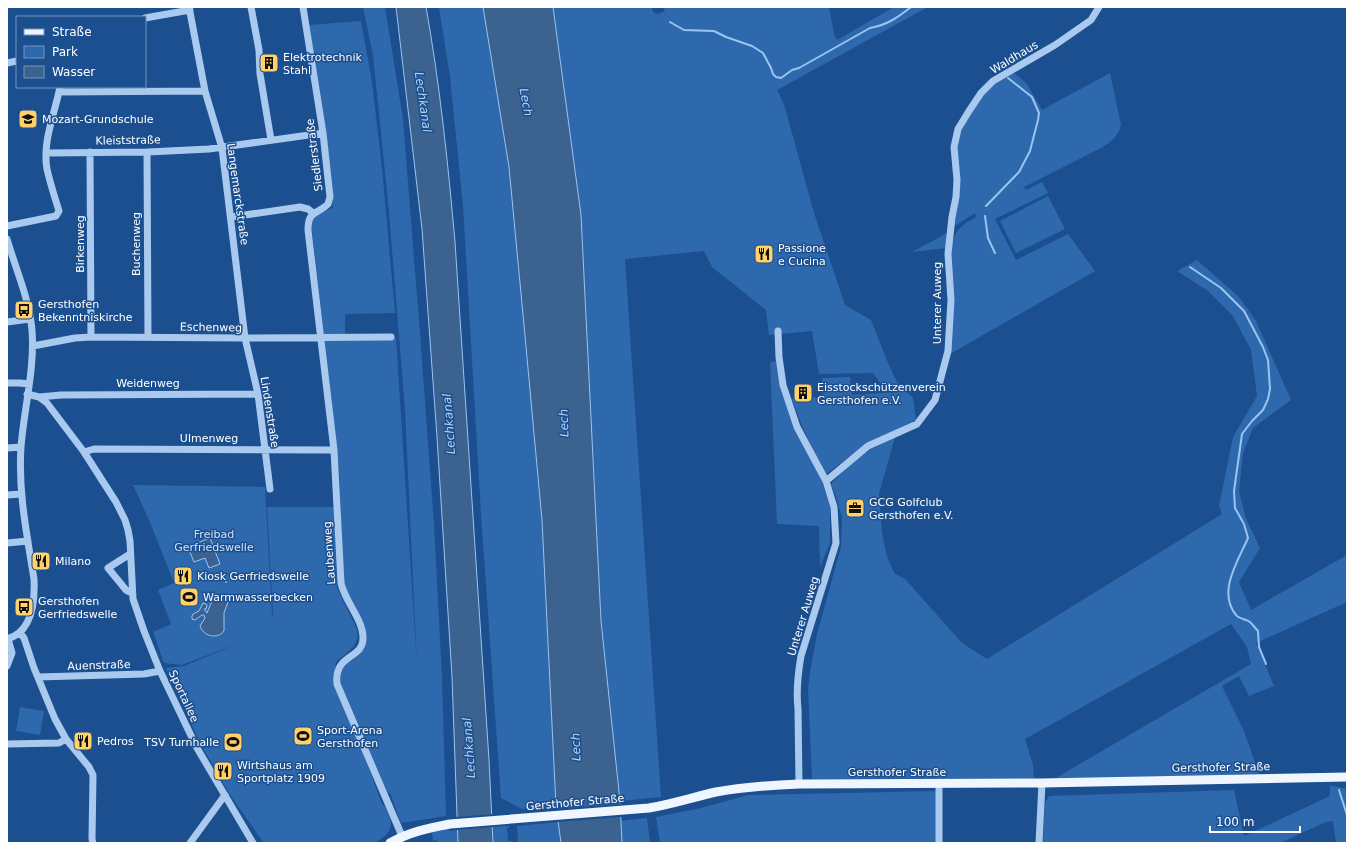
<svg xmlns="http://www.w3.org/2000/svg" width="1354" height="850" font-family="'DejaVu Sans',sans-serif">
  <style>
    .green { fill: #2e69ad }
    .water { fill: #3c6290; stroke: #9cc4f0 }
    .pier { fill: #1b4f8f }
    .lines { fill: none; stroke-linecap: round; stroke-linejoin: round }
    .stream { stroke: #9cc4f0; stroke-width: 2 }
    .minor { stroke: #a9c9ee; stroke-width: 7 }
    .major { stroke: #f0f6ff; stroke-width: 9 }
    .labels { text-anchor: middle; stroke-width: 3; stroke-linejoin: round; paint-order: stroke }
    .poi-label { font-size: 11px; fill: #fff; stroke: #1b4f8f; text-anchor: start }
    .street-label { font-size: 11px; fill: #fff; stroke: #1b4f8f }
    .park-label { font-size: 11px; fill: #cfe3fa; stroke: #1b4f8f }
    .water-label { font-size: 12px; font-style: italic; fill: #b5d3f5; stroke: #1b4f8f }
  </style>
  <rect width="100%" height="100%" fill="#1b4f8f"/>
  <path class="green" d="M363 7H385L403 119 420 333 434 525 442 677 446 816 401 823 390 793H388L365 744 340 683 341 671 346 664 360 655 366 642V636L345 589 343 578 339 470 329 377 312 230C311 213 320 213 333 208L325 123 309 25 361 21 372 82 382 168 395 313 345 314V339L396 338 417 665 405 410 389 212 373 55Z
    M439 7H483L509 167 524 325 542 520 556 806 522 809 501 798 481 514 463 206 450 77Z
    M553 7H652L653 12 658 14 665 11 663 7H829L834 34 837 40 894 7H928L777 90 784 104 814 213 845 305 871 320 888 363 897 382 913 398 916 420 867 444 825 475 802 426 792 399 823 397 822 378 850 377 852 395 897 392 886 384H881L873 373 819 374 812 331 769 335 766 310 712 267 704 251 625 259 661 797 620 801 601 621 581 215Z
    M1012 71 1027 84 1042 110 1110 73 1121 125C1118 137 1111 142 1101 148L1024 187 1026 190 1042 182 1048 193 995 219 1016 260 1068 234 1095 271 950 354V253C954 232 957 228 976 217L975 213 953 227 956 147 960 129 984 93 994 83Z
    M1048 196 1065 229 1016 253 1000 221Z
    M949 232 946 248 912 252Z
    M1197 260 1238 296 1247 308 1256 321 1291 400 1253 428 1243 453 1239 491 1246 519 1260 548 1239 582 1251 610 1347 555V602L1256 643 1274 686 1249 696 1239 676 1222 686 1244 731 1259 774 1054 779 1251 664 1247 647 1231 624 1025 739 1033 765 1034 778 812 779 808 690 810 672 817 634 841 547 842 518 836 496 831 484 849 465 870 450 895 437 879 494 882 532 887 557 895 574 905 579 962 643 987 659 1222 514 1219 506 1233 437 1257 396 1251 350 1233 316 1208 291 1177 271Z
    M776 361 780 386 820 476 830 505V543L820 567 819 526 777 524 770 362Z
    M133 485 265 487 272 616 273 615 267 507H334L337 588 357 629C360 648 347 651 336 662L335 674 382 804C386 807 387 810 389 815 395 831 386 836 374 843H264L230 795 200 743 166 668 184 666 239 643 182 665 164 663 153 632 171 624 158 590 174 583 149 520Z
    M20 707 44 711 40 735 16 731Z
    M1330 785 1347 789V843H1336L1333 821 1326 822 1280 843H1043L1045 803 1049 796 1234 790 1244 836 1330 796Z
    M938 791V843H660L656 817 701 808 748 795Z
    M647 818 650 843H622L620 821Z
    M559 822 561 843H518L517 826Z
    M509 826V827L507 828 508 841H512V843H493L492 827Z
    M447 828 450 831 458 830V843H438L437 840 433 841 432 832Z"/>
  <path class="water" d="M396 7H426C440 85 448 164 455 242L489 760 493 843H458L452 677 437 437 422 229Z
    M483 7H553L581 215 601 621 620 801 622 843H561L556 806 542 520 524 325 509 167Z
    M210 538 220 564 209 568 205 558 194 562 188 547Z
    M214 596 228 602 224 613V631C217 640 203 636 200 626L205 618 204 615H202L195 620 192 619V616L193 614 199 611 203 603 206 604 207 606 206 609H204L207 613Z"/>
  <path class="pier" d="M622 804V817L557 822 555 809Z
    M494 814V827L456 830 455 817Z"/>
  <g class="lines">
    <path class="stream" d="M670 22 684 30 714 31 726 37 752 46 763 53 771 68 773 74 776 77 781 78 792 70 799 68 870 28C887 25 897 18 911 7
      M986 206 1019 172 1030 151 1038 120 1039 113 1032 97 1008 78
      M985 216 988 238 995 253
      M1190 267 1221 288 1244 311 1263 347 1268 360 1270 389 1268 399 1263 410 1252 421 1242 434 1234 491 1235 508 1244 524 1248 538C1238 561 1217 592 1236 615 1239 619 1246 619 1250 622 1253 625 1255 628 1258 631L1259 647 1266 664
      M226 579V582
      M1339 790 1347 815"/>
    <path class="minor" d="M189 7 205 91 222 148 245 338 258 394 270 489
      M251 7 259 50 260 74 271 140
      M303 7 323 133 330 197 328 204C317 215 308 210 308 230L334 450 341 583C345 602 363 619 363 638 363 660 334 653 337 684L402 836
      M145 18 190 10
      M7 63 17 61
      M59 92 205 91
      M90 152 91 337
      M147 152 148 337
      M47 153 148 152 209 149 323 133
      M231 217 300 207 308 209 313 213
      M7 226 56 216 59 211C55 198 50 183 47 169 42 142 55 113 60 87
      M7 239C16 270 29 298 32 330 35 369 24 408 21 447 18 492 27 535 34 579 35 601 33 632 7 639
      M7 322 30 319
      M778 331 779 357 783 385 797 427 826 481 834 507 836 543 801 656C798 673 796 691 798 709L799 784
      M33 346 75 338 91 337 245 338 391 337
      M7 383H20L29 384
      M27 394 39 397 47 403 84 452 116 502 125 520 128 530 130 541 133 599 144 631 160 671 197 748 253 843
      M39 397 61 395 258 394
      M7 448 21 447
      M84 452 94 449 334 450
      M826 481 868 446 917 424 935 400 948 351 951 300 948 254 952 217 956 197 957 180 954 147 958 129 969 111 981 93 993 81 1055 45 1091 20 1099 7
      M7 495 21 494
      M7 543 28 541
      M130 554 108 568 126 590 132 593
      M20 633 24 638 34 668 55 719 66 739 89 767 93 775 92 839 93 843
      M7 666 12 653 8 639
      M38 677 144 674 160 671
      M7 744 59 743 66 739
      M939 784V843
      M190 843 225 795
      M1039 843 1042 783"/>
    <path class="major" d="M390 843C409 832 429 828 450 824L649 808C672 804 694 797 716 792 744 787 771 785 799 784L1042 783 1347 777"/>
  </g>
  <defs>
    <g id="building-square" transform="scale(1)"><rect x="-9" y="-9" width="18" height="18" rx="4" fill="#ffd166" stroke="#1b4f8f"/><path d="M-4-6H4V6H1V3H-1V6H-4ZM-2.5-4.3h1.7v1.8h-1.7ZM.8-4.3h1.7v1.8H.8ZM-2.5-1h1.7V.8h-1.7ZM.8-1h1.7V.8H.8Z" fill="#111"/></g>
    <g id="school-square" transform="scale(1)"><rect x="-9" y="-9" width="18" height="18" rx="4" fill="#ffd166" stroke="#1b4f8f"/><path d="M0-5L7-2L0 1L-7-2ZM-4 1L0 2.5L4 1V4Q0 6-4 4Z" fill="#111"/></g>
    <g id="restaurant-square" transform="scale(1)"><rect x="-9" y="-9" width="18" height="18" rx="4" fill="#ffd166" stroke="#1b4f8f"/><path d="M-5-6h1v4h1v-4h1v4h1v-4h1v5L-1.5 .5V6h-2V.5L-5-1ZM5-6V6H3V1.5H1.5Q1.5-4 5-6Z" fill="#111"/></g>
    <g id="bus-square" transform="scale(1)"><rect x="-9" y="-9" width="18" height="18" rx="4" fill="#ffd166" stroke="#1b4f8f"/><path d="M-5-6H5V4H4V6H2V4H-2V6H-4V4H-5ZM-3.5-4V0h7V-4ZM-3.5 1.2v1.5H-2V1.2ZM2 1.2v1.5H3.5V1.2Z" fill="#111"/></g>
    <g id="office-square" transform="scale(1)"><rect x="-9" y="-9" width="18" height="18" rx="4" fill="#ffd166" stroke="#1b4f8f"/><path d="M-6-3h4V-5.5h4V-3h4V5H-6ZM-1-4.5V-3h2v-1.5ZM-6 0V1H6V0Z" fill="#111"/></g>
    <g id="stadium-square" transform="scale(1)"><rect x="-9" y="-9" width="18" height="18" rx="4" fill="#ffd166" stroke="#1b4f8f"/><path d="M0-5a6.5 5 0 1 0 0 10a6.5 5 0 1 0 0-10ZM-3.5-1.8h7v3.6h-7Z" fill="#111"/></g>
  </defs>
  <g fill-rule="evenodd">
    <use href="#building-square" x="269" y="63"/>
    <use href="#school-square" x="28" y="119"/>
    <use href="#restaurant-square" x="764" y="254"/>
    <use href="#bus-square" x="24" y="310"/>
    <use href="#building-square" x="803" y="393"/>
    <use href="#office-square" x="855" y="508"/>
    <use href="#restaurant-square" x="41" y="561"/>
    <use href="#restaurant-square" x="183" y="576"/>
    <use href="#stadium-square" x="189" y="597"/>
    <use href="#bus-square" x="24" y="607"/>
    <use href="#stadium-square" x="303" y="736"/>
    <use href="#restaurant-square" x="83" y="741"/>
    <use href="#stadium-square" x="233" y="742"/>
    <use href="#restaurant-square" x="223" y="771"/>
  </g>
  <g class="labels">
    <g class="poi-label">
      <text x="283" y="61">Elektrotechnik<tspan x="283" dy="13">Stahl</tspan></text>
      <text x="42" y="123">Mozart-Grundschule</text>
      <text x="778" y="252">Passione<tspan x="778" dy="13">e Cucina</tspan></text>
      <text x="38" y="308">Gersthofen<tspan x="38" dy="13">Bekenntniskirche</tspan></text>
      <text x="817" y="391">Eisstockschützenverein<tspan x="817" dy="13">Gersthofen e.V.</tspan></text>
      <text x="869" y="506">GCG Golfclub<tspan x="869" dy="13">Gersthofen e.V.</tspan></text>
      <text x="55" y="565">Milano</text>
      <text x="197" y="580">Kiosk Gerfriedswelle</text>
      <text x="203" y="601">Warmwasserbecken</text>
      <text x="38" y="605">Gersthofen<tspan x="38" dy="13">Gerfriedswelle</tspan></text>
      <text x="317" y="734">Sport-Arena<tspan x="317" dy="13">Gersthofen</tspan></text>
      <text x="97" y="745">Pedros</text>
      <text x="219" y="746" text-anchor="end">TSV Turnhalle</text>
      <text x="237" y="769">Wirtshaus am<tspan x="237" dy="13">Sportplatz 1909</tspan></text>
    </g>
    <g class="street-label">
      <text transform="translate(1014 57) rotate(-31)" y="4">Waldhaus</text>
      <text transform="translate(128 140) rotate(-1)" y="4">Kleiststraße</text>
      <text transform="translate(314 155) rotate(-97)" y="4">Siedlerstraße</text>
      <text transform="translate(238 194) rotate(82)" y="4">Langemarckstraße</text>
      <text transform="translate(80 244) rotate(-90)" y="4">Birkenweg</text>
      <text transform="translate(136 244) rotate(-90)" y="4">Buchenweg</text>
      <text transform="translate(937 303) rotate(-90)" y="4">Unterer Auweg</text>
      <text transform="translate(211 327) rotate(1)" y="4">Eschenweg</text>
      <text x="148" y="387">Weidenweg</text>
      <text transform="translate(270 412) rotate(81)" y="4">Lindenstraße</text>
      <text x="209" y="442">Ulmenweg</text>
      <text transform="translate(329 553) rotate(-94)" y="4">Laubenweg</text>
      <text transform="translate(803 616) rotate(-73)" y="4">Unterer Auweg</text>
      <text transform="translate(99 665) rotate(-2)" y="4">Auenstraße</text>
      <text transform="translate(184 696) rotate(65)" y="4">Sportallee</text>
      <text transform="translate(1221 767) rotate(-1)" y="4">Gersthofer Straße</text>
      <text x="897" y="776">Gersthofer Straße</text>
      <text transform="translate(575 802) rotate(-5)" y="4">Gersthofer Straße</text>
    </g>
    <g class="park-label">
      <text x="214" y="538">Freibad<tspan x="214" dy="13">Gerfriedswelle</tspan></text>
    </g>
    <g class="water-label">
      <text transform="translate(423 102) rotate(82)" y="4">Lechkanal</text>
      <text transform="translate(526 102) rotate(79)" y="4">Lech</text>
      <text transform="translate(564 423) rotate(-92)" y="4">Lech</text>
      <text transform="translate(449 424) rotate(-94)" y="4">Lechkanal</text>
      <text transform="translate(576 747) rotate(-92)" y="4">Lech</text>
      <text transform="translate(469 748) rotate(-94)" y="4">Lechkanal</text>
    </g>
  </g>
  <rect width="1354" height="850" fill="none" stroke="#ffffff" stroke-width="16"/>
  <rect x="16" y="16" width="130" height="72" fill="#1b4f8f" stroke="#7695bc"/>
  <rect x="24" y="29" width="20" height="6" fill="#f0f6ff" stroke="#7695bc"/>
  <text x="52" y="36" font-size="12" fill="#ffffff">Straße</text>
  <rect x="24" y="46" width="20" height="12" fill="#2e69ad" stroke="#7695bc"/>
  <text x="52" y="56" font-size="12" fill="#ffffff">Park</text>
  <rect x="24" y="66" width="20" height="12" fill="#3c6290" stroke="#7695bc"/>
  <text x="52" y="76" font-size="12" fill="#ffffff">Wasser</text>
  <path d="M1210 826v6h90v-6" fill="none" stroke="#ffffff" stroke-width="2"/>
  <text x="1216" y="826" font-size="12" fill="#ffffff" stroke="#1b4f8f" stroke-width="3" paint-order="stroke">100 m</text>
</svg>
